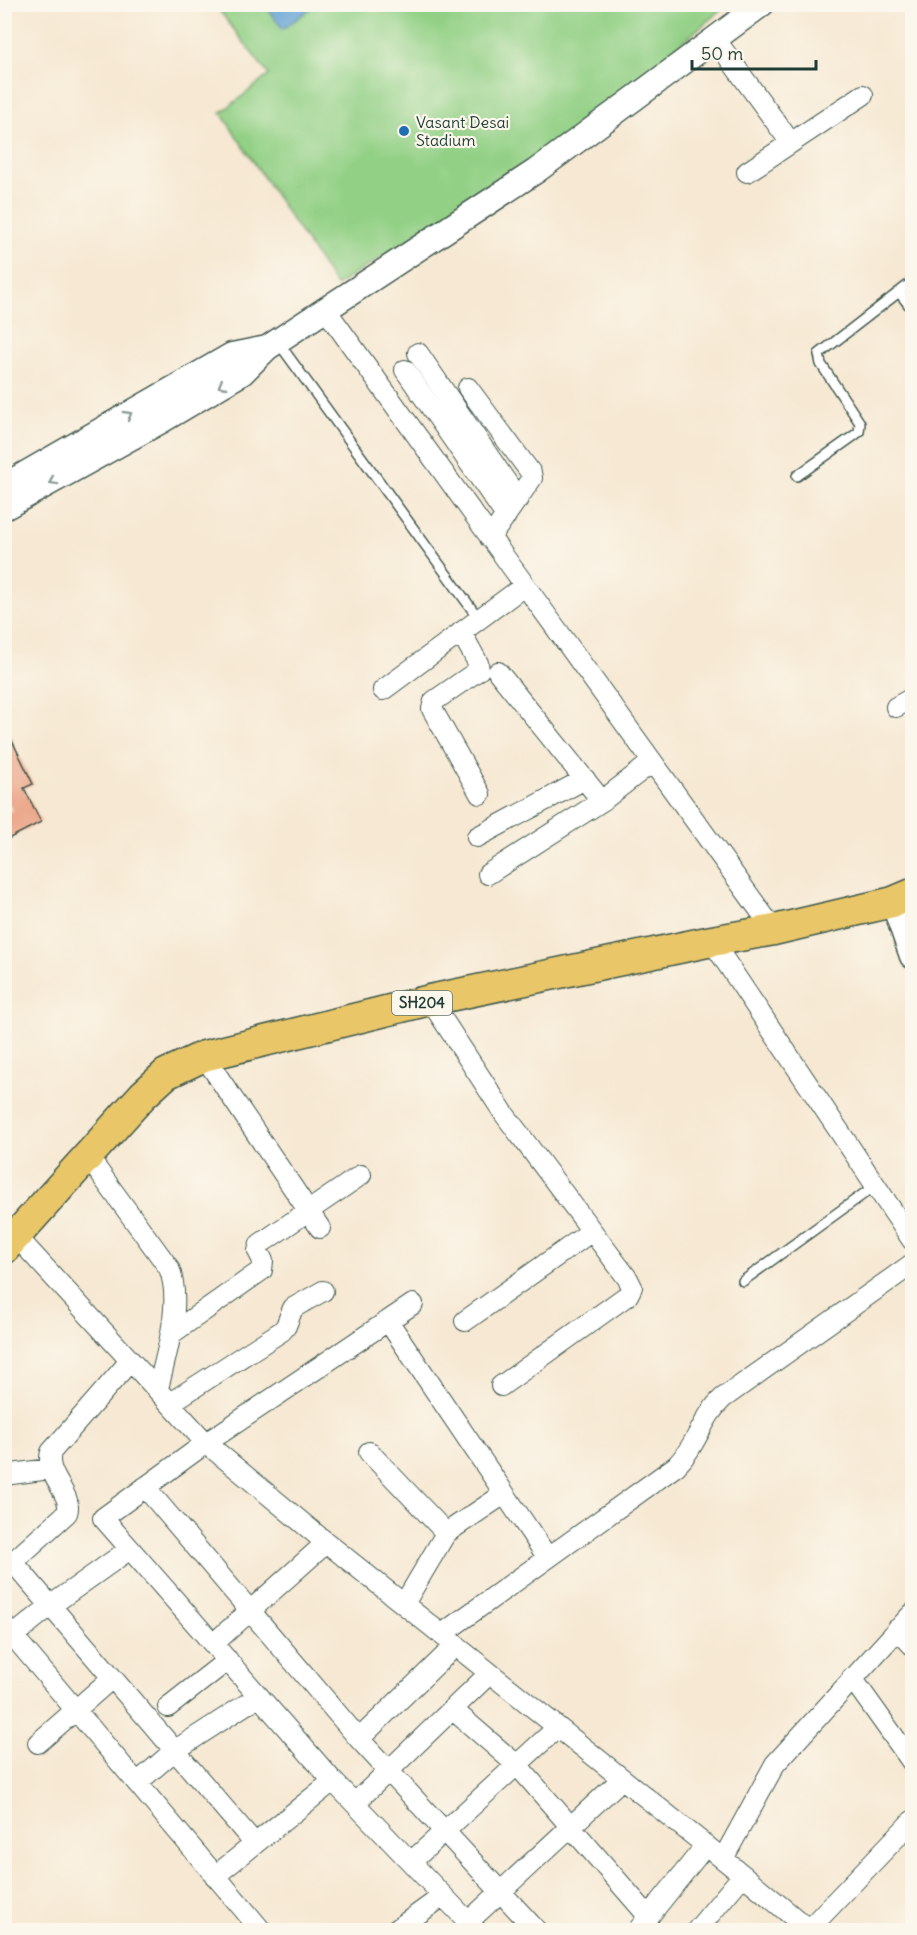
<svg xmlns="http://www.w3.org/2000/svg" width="917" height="1935" font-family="Delius,sans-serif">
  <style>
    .green { fill: #92d085; stroke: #58865c; stroke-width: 1.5 }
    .water { fill: #62a1d5; stroke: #406f84; stroke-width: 1.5 }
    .building { fill: #eca98c }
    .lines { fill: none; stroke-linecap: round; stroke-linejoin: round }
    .service-casing { stroke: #3f574c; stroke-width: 12 }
    .minor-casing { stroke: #3f574c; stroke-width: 22 }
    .tertiary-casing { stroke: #3f574c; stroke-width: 27 }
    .primary-casing { stroke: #3f574c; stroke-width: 33 }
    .service { stroke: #fff; stroke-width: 9 }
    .minor { stroke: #fff; stroke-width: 20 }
    .tertiary { stroke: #fff; stroke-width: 24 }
    .primary { stroke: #e9c769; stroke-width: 30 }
    .oneway { stroke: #8f9e9a }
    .poi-dot { fill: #1f6fb2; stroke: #fbf7ec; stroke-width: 2 }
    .labels { text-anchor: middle; stroke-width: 4.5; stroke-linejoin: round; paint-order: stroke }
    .shield { fill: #fbf7ec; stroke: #61756b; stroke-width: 1.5 }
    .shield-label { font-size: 15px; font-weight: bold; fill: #1f3d34 }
    .poi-label { font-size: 16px; fill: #1f3d34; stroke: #fbf7ec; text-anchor: start }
  </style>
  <rect width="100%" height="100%" fill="#fbf7ec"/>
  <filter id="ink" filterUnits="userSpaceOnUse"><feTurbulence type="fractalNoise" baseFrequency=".0167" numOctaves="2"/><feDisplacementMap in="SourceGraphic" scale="12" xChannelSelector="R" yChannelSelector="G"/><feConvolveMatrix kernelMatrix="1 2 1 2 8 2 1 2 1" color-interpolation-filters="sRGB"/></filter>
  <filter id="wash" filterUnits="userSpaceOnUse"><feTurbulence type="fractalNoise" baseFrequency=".008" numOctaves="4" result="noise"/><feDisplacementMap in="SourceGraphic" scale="24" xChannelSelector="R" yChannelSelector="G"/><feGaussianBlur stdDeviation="1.35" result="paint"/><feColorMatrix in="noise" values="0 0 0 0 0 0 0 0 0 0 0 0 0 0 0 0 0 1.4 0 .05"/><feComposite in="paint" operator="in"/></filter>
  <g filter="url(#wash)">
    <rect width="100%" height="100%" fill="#f6e8d2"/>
    <path class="green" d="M215 5H727L554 149 336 286 221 113 269 75Z"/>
    <path class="water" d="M264 5H315L283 29Z"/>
    <g id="blocks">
      <path class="building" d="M4 724 33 784 24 788 41 822 4 841V814L12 810 4 795Z"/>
    </g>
  </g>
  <g filter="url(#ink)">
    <use href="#blocks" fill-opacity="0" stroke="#3f574c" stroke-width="1.5"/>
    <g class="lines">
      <g class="service-casing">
        <path id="service" d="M899 292 912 309
          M278 342 479 619
          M797 476 855 435 859 432 860 423 821 364 819 354 912 282
          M743 1281 876 1185"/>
      </g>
      <g class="minor-casing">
        <path id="minor" d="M715 39 791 143
          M747 172 863 95
          M326 310 774 930
          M418 353 518 499
          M405 370 506 516
          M468 388 531 473 532 478 490 538
          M461 632 478 663 479 670 434 701 432 709 480 794
          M498 672 602 801
          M383 690 524 586
          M896 707 912 698
          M477 837 585 779
          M488 874 602 801 652 762
          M712 941 912 1240
          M430 1000 505 1115 628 1279 632 1287 628 1295 501 1386
          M204 1056 320 1228
          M88 1157 169 1268C183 1303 166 1354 158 1389
          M4 1237 16 1236 206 1443 317 1535 743 1875 809 1930
          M413 1304 206 1443 103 1518 333 1781 476 1930
          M388 1321 548 1558
          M465 1321 592 1231
          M171 1334 262 1270 263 1261 258 1251 260 1244 361 1175
          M170 1403 282 1331 286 1326 293 1308 323 1291
          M369 1452 446 1533
          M4 1475 50 1469
          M145 1487 359 1739 536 1930
          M13 1562 255 1844
          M4 1570 67 1513C74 1494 44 1476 51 1452L130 1361
          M404 1604 446 1533 504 1494
          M4 1625 261 1930
          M897 1629 912 1645
          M442 1634 676 1466C697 1446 702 1417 723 1398L912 1264
          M13 1636 50 1606 130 1549
          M213 1644 326 1543
          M852 1678 912 1762
          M168 1707 228 1660
          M452 1709 518 1766 649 1917
          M359 1739 456 1645
          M38 1743 112 1678
          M137 1783 174 1751 259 1696
          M355 1803 490 1673
          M723 1859 775 1764 912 1614
          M411 1862 558 1727
          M215 1876 333 1781
          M468 1922 622 1779
          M396 1930 443 1896
          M638 1930 706 1845
          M697 1930 743 1875
          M808 1930 912 1821"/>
      </g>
      <g class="tertiary-casing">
        <path id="tertiary" d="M4 486 232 355 267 348
          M4 508 163 420 242 373 267 348 536 171 762 4
          M893 902 912 956"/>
      </g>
      <g class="primary-casing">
        <path id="primary" d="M4 1249 143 1095 166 1074 204 1056 430 1000 712 941 774 930 893 902 912 894"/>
      </g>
      <use href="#service" class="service"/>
      <use href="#minor" class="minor"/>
      <use href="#tertiary" class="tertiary"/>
      <use href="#primary" class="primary"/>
    </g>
    <defs><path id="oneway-chevron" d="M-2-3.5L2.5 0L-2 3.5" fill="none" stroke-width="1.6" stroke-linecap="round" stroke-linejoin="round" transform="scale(1.5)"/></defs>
    <g class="oneway">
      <use href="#oneway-chevron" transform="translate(222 385) rotate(149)"/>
      <use href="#oneway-chevron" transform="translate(128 415) rotate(-30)"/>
      <use href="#oneway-chevron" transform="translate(53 481) rotate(151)"/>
    </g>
  </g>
  <circle class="poi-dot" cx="404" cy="131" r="6"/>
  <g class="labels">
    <rect class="shield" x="392" y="991" width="60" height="24" rx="4.5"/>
    <g class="shield-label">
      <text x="422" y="1008">SH204</text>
    </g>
    <g class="poi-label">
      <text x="416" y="128">Vasant Desai<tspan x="416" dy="18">Stadium</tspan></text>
    </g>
  </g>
  <rect width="917" height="1935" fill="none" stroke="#fbf7ec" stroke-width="24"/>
  <path d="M692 60v9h124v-9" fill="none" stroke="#1f3d34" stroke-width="3"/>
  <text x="701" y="60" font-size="18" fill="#1f3d34" stroke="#fbf7ec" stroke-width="4.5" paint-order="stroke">50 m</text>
</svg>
